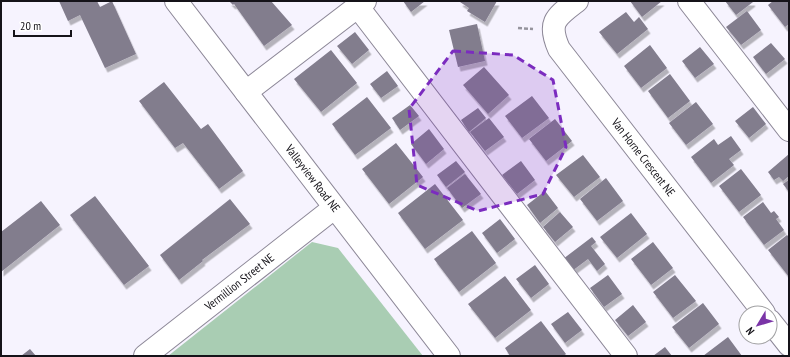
<svg xmlns="http://www.w3.org/2000/svg" width="790" height="357" font-family="'PT Sans Narrow',sans-serif">
  <style>
    .green { fill: #a9cdb3 }
    .building { fill: #827d8d; filter: url(#shadow) }
    .lines { fill: none; stroke-linecap: round; stroke-linejoin: round }
    .minor-casing { stroke: #8c8797; stroke-width: 24 }
    .path { stroke: #96949d; stroke-width: 2.5; stroke-dasharray: 4 2; stroke-linecap: butt }
    .minor { stroke: #fff; stroke-width: 22 }
    .marked { fill: #7b2cbf; fill-opacity: 0.2; stroke: #7b2cbf; stroke-width: 3; stroke-dasharray: 8 5; stroke-linejoin: round }
    .labels { text-anchor: middle; stroke-width: 3; stroke-linejoin: round; paint-order: stroke }
    .street-label { font-size: 12px; fill: #151319; stroke: #fff }
  </style>
  <defs>
    <filter id="shadow"><feDropShadow dx="2.5" dy="4.5" stdDeviation="0" flood-color="#0004"/></filter>
  </defs>
  <rect width="100%" height="100%" fill="#f6f3fe"/>
  <path class="green" d="M312 242 338 248 423 356H168Z"/>
  <path class="building" d="M59 1H97L100 7 112 1 136 54 105 68 80 15 68 21Z
    M229 1H271L292 25 264 46 234 4 233 5Z
    M403 1H425L411 12Z
    M461 1H497L485 22 467 11 469 8 460 2Z
    M630 1H662L642 17Z
    M725 1H752L753 2 736 15Z
    M773 1H789V24L785 27 768 5Z
    M747 11 761 30 741 45 726 27Z
    M626 12 634 22 639 17 648 29 617 54 599 32Z
    M477 24 485 61 458 67 449 30Z
    M355 32 369 50 352 64 337 46Z
    M771 43 785 59 766 74 753 57Z
    M650 45 667 68 641 88 624 66Z
    M700 47 714 64 695 78 682 61Z
    M331 50 357 83 321 112 294 79Z
    M484 67 509 95 488 114 463 85Z
    M387 71 398 86 381 98 370 84Z
    M670 74 690 101 668 118 648 91Z
    M164 82 201 129 208 124 243 171 219 189 183 143 175 148 139 101Z
    M532 96 549 118 522 138 505 116Z
    M367 97 391 128 355 155 332 124Z
    M696 102 713 124 686 145 669 123Z
    M410 105 419 116 400 130 392 118Z
    M753 107 766 124 749 138 735 121Z
    M478 108 486 118 469 132 461 120Z
    M489 118 504 137 485 151 470 132Z
    M555 119 572 141 546 161 529 139Z
    M429 129 444 149 426 164 411 144Z
    M731 136 741 150 729 159 734 165 711 183 691 157 714 139 718 145Z
    M396 143 423 177 389 204 362 169Z
    M789 154V176L783 181 779 177 774 180 768 172Z
    M583 155 600 177 574 197 556 175Z
    M456 161 465 172 446 187 437 175Z
    M521 161 535 180 517 194 502 175Z
    M741 169 761 195 739 212 719 186Z
    M465 174 481 194 462 208 447 188Z
    M606 178 623 201 597 221 580 199Z
    M789 180V192L783 184Z
    M435 184 463 220 425 249 398 213Z
    M545 191 558 208 540 223 527 205Z
    M95 196 149 266 124 285 70 215Z
    M230 199 250 224 202 260 203 261 179 280 160 255Z
    M41 201 60 225 1 272V232Z
    M763 202 771 213 774 211 779 217 776 219 784 230 764 245 743 217Z
    M560 212 573 227 555 242 543 227Z
    M631 213 647 234 617 258 600 237Z
    M500 219 515 239 497 253 482 233Z
    M472 231 496 263 459 292 434 259Z
    M787 235 789 237V277L768 250Z
    M592 237 596 242 591 246 605 264 597 271 588 259 572 271 563 259Z
    M653 242 673 268 651 285 631 259Z
    M535 265 549 284 531 298 516 279Z
    M608 275 622 294 604 307 590 288Z
    M675 275 696 301 673 318 653 292Z
    M505 276 531 310 495 338 468 304Z
    M703 303 719 324 689 348 672 327Z
    M633 305 646 322 628 336 615 320Z
    M568 312 582 330 565 343 551 324Z
    M541 321 566 354 563 356H510L505 348Z
    M728 337 742 356H703Z
    M665 347 672 356H653Z
    M30 349 36 356H21Z"/>
  <g class="lines">
    <g class="minor-casing">
      <g id="minor">
        <path id="s1" d="M176 1 449 356"/>
        <path id="s2" d="M577 1C556 17 547 22 559 49L764 313"/>
        <path d="M689 1 789 130"/>
        <path d="M358 7 626 356"/>
        <path d="M246 92 365 1"/>
        <path d="M770 321 789 345"/>
        <path id="s3" d="M145 356 334 208"/>
      </g>
    </g>
    <path class="path" d="M518 28 533 29"/>
    <use href="#minor" class="minor"/>
  </g>
  <path class="marked" d="M453 51 513 55 553 80 566 147 543 194 478 211 417 185 409 109Z"/>
  <g class="labels">
    <g class="street-label">
      <text dy="4" stroke="none"><textPath href="#s2" startOffset="196">Van Horne Crescent NE</textPath></text>
      <text dy="4" stroke="none"><textPath href="#s1" startOffset="224">Valleyview Road NE</textPath></text>
      <text dy="4" stroke="none"><textPath href="#s3" startOffset="120">Vermillion Street NE</textPath></text>
    </g>
  </g>
  <rect width="790" height="357" fill="none" stroke="#151319" stroke-width="4"/>
  <g transform="translate(758 325) rotate(232)"><circle r="19" fill="#ffffff" stroke="#a1a1a3"/>
  <path d="M0-3L7 15L0 10L-7 15Z" fill="#7a34a7"/>
  <text y="-6" font-size="11" font-weight="bold" text-anchor="middle" fill="#151319">N</text>
  </g>
  <path d="M14 30v6h57v-6" fill="none" stroke="#151319" stroke-width="2"/>
  <text x="20" y="30" font-size="12" fill="#151319" stroke="#ffffff" stroke-width="3" paint-order="stroke">20 m</text>
</svg>
